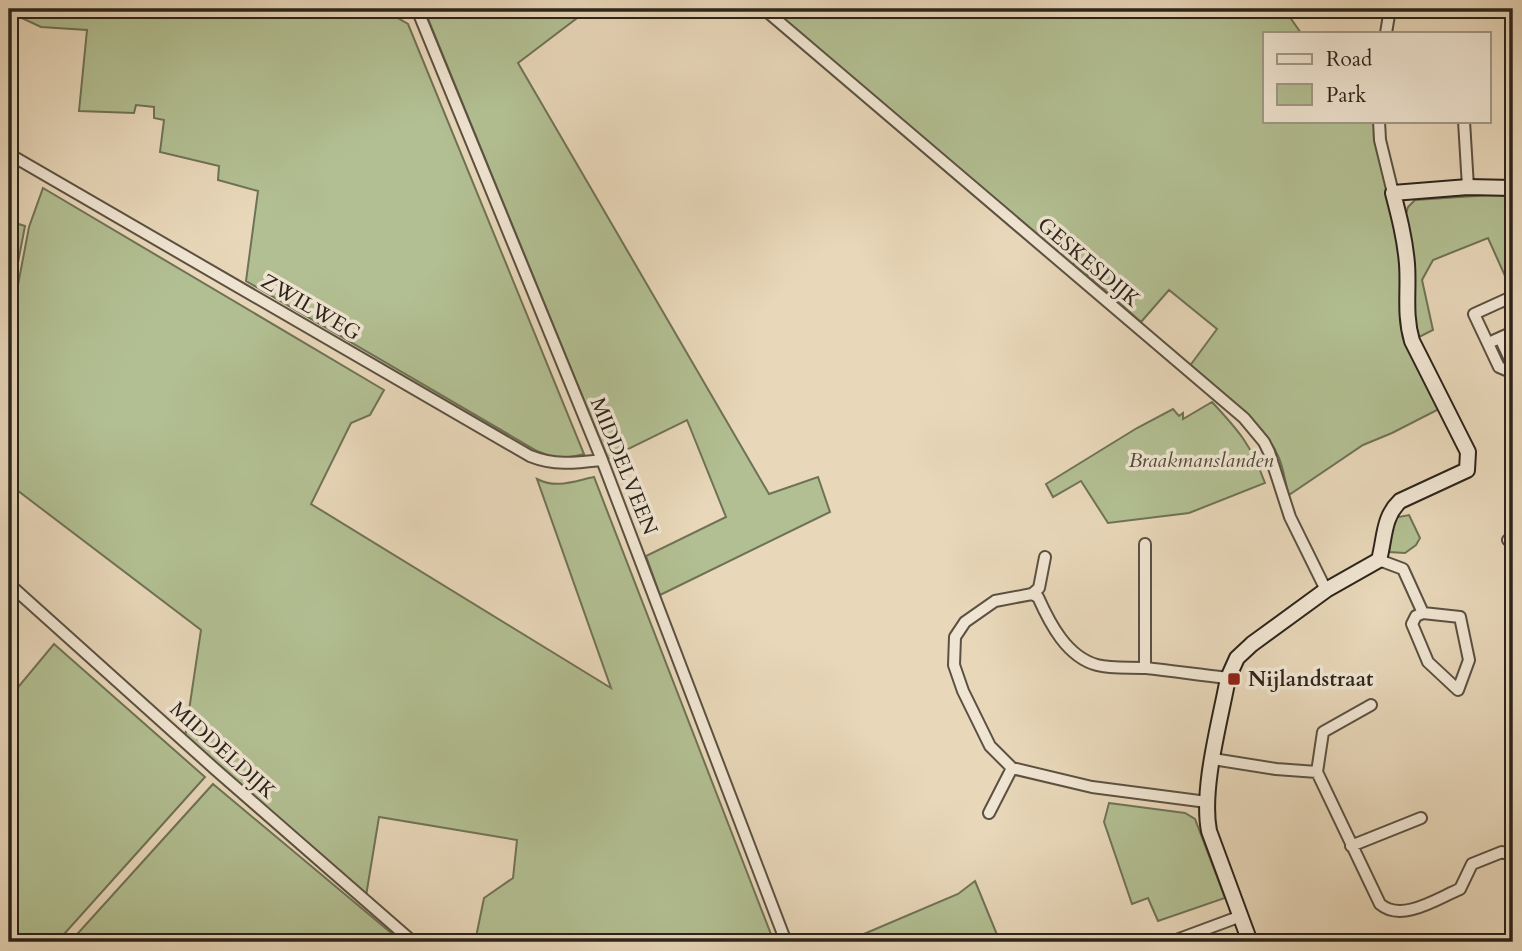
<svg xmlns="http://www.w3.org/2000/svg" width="1522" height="951" font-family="Cardo,serif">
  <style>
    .green { fill: #b2bf92; stroke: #6f7256; stroke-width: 2 }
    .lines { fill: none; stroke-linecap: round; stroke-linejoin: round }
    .street-casing { stroke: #5b5142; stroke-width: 14 }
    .secondary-casing { stroke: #2c241b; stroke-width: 18 }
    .street { stroke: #f0e5d2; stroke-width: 10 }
    .secondary { stroke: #f0e5d2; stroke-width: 14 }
    .poi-dot { fill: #8f2418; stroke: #f0e5d2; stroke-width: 2.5 }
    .labels { text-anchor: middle; stroke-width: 7; stroke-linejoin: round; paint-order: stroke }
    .street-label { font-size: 21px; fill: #2c241b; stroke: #f0e5d2 }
    .park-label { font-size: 21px; font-style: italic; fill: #4e4b39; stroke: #f0e5d2 }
    .poi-label { font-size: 21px; font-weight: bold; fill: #2c241b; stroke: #f0e5d2; text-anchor: start }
  </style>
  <rect width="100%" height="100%" fill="#e8d7b9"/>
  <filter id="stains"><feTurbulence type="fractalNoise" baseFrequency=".00286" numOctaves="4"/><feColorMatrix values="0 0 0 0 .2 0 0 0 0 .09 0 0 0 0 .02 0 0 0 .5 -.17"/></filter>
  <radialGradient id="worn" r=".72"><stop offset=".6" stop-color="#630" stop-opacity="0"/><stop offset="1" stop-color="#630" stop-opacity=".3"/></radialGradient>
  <path class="green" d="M9 9H382L408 24 584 454C563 459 558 460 537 451L246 281 258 191 218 180 219 166 160 152 164 120 154 118V107L136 105 134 113 79 111 87 30 41 27 9 12Z
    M424 9H589L518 63 769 494 818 477 830 512 660 595 646 556 726 517 687 420 608 459Z
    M764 9H1284L1301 33H1265V121H1376L1400 241 1402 318 1441 408 1392 433 1363 445 1289 495C1285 483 1284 470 1279 458 1262 418 1221 393 1189 367L1217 329 1169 290 1141 322 1074 263 1070 266Z
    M43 188 384 390 370 415 351 423 311 504 611 688 537 479C556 489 574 481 594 477L774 942H475L484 898 513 878 517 840 379 817 366 896 185 737 201 630 9 484V332L29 227Z
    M1490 195 1513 196V272L1505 276 1488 238 1433 260 1422 280 1433 330 1417 338 1413 323 1405 217 1408 207 1415 200Z
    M9 221 25 226 9 310Z
    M1212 402C1240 432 1251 445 1265 483L1189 513 1108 523 1081 481 1053 497 1046 484 1137 428 1173 409 1179 416 1183 413V419Z
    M1409 515 1420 538 1416 545 1405 553 1389 552 1393 518Z
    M54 644 205 777 57 942H9V698Z
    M213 784 402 942H70Z
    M1109 803 1185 813 1195 819 1225 898 1158 921 1148 898 1132 904 1104 822Z
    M975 881 1000 942H845L958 894Z"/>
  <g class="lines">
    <g class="street-casing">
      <path id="street" d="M417 9 602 460 786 942
        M764 9 1244 418 1264 442 1269 452 1290 517 1326 590
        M1386 33 1390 9
        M1379 121 1380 140 1393 193
        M1464 121 1468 187
        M9 154 530 456C555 466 576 463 602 460
        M1513 311 1507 299 1474 314 1499 367 1513 373
        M1500 338 1513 366
        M1493 341 1513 332
        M1508 540 1513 538
        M1045 557 1039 588 1032 594 995 601 965 622 955 637 954 665 963 691 990 746 1012 768 1092 787 1207 802
        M1379 560 1403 569 1423 613 1460 617 1469 660 1458 690 1428 662 1412 624 1416 616 1423 613
        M9 584 216 770 413 942
        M1032 594 1038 597C1050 624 1067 657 1097 665 1112 669 1130 667 1146 668 1173 671 1201 675 1228 678
        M1145 668V544
        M1371 705 1323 732 1317 772 1380 904C1402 923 1438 898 1460 889L1472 864 1502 852 1513 856
        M1213 759 1276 769 1317 772
        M989 813 1012 768
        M1351 846 1421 818
        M1171 942 1241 916"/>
    </g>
    <g class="secondary-casing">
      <path id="secondary" d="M1250 942 1209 831C1201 788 1220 722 1228 678L1237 658 1252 644 1326 590 1379 560C1385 538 1383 517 1400 501L1467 470 1468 452 1412 341C1404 314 1409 291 1407 264 1405 239 1399 216 1393 193L1468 187 1513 188"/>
    </g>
    <use href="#street" class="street"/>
    <use href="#secondary" class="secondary"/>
  </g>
  <rect class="poi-dot" x="1227" y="672" width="14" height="14" rx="3.5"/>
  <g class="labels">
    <g class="street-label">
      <text transform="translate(1089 262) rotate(40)" y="7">GESKESDIJK</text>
      <text transform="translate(311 307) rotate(30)" y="7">ZWILWEG</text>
      <text transform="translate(624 466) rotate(68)" y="7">MIDDELVEEN</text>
      <text transform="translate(223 750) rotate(42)" y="7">MIDDELDIJK</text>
    </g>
    <g class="park-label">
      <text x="1201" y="467">Braakmanslanden</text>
    </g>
    <g class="poi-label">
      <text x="1248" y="686">Nijlandstraat</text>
    </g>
  </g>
  <rect width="1522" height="951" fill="none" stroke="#e8d7b9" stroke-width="35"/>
  <rect x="10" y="10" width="1501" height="930" fill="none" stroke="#2c241b" stroke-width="3.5"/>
  <rect x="18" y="18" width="1487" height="916" fill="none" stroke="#2c241b" stroke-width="2"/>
  <rect x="1263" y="32" width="228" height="91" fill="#f0e5d2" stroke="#a29889" stroke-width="2"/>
  <rect x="1277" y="54" width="35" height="10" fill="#f0e5d2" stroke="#a29889" stroke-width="2"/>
  <text x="1326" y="66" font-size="21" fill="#2c241b">Road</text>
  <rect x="1277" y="84" width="35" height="21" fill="#b2bf92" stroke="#a29889" stroke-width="2"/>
  <text x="1326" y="102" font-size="21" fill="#2c241b">Park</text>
  <rect width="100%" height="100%" filter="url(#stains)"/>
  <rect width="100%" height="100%" fill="url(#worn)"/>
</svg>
